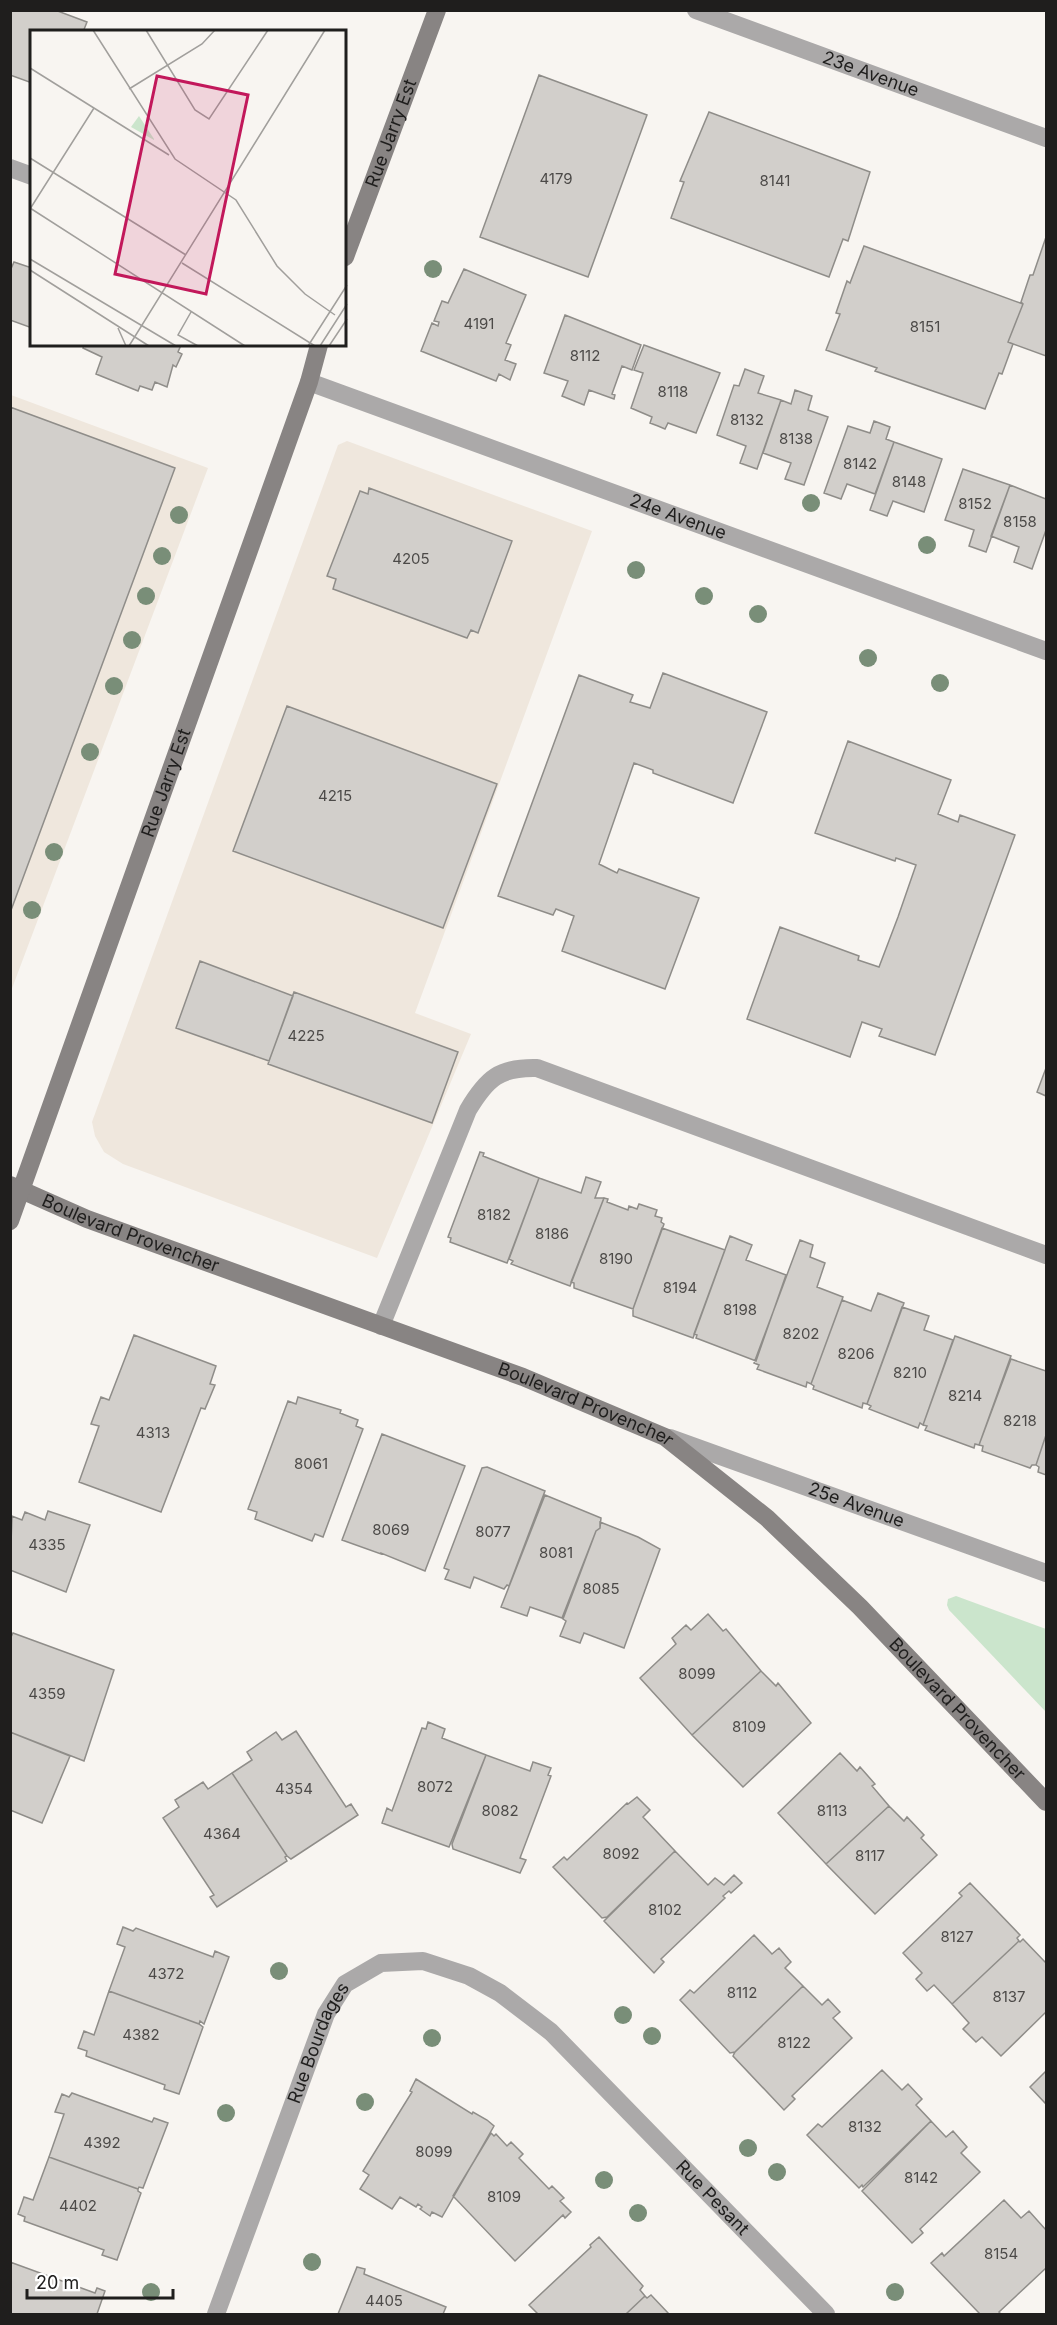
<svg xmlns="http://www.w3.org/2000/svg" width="1057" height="2325" font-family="Inter,sans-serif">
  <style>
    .built { fill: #efe7dd }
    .green { fill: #cbe5cc }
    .building { fill: #d2cfcb; stroke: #8f8d89; stroke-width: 1.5 }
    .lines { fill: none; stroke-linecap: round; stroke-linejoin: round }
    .lane { stroke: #aba9a9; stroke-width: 18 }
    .street { stroke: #aba9a9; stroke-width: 18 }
    .secondary { stroke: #888483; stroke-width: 18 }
    .tree { fill: #798e78 }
    .labels { text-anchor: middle; stroke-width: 4.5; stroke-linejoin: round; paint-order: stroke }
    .number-label { font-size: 15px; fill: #4c4a48 }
    .street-label { font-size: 18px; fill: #1f1e1d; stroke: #fff }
    .inset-road { fill: none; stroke: #a19f9c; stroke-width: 1.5 }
    .view { fill: #c2185b; fill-opacity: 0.15; stroke: #c2185b; stroke-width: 3 }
    .inset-edge { fill: none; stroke: #1f1e1d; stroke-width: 3 }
  </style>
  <rect width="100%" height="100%" fill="#f8f5f1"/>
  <path class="built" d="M11 395 208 468 11 991Z
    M347 441 592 531 415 1013 471 1034 377 1258 123 1164 104 1152 95 1136 92 1122 338 445Z"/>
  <path class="green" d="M956 1596 1046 1629V1712L949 1610 947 1605 948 1599Z"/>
  <path class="building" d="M10 10H55L87 22 83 32H32V83L10 75Z
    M539 75 647 115 588 277 480 237Z
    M709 112 870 172 848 241 843 239 829 277 671 218 684 182 680 181Z
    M1046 237V356L1008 342 1023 304 1021 302 1030 275H1033Z
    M864 246 1023 304 1008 342 1013 344 1002 374 999 373 985 409 875 371 877 368 826 350 840 314 836 313 847 281 850 283Z
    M14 262 32 268V328L10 320V271Z
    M464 269 526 295 506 343 511 345 505 360 516 364 510 380 499 374 496 381 421 351 432 323 438 326 439 322 434 321 442 301 448 303Z
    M565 315 641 345 632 370 622 366 612 394 615 395 614 399 589 390 584 405 562 396 568 381 544 373Z
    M84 345H181L178 352 182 354 176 367 173 365 167 387 155 382 152 390 140 386 138 391 96 374 102 357 83 348Z
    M644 345 720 373 696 433 668 423 665 429 658 426 650 423 652 417 631 408 643 373 634 370Z
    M745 369 764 376 758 393 781 400 757 469 740 463 746 446 717 435 734 385 739 386Z
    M795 390 812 396 808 410 828 417 804 485 785 479 791 463 763 453 781 400 791 404Z
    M10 407 175 468 10 913Z
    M874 421 890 427 886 439 894 442 875 494 847 484 841 499 824 493 848 426 870 433Z
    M894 442 942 459 924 512 893 501 887 516 870 510Z
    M963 469 1010 485 986 552 969 546 974 530 945 520Z
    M1010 485 1046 499V530L1032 569 1014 562 1019 547 991 536Z
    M369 488 512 541 478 633 471 630 467 638 333 589 336 579 327 576 360 491 368 494Z
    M663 673 767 712 733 803 653 773V770L634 763 599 864 617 873 619 869 699 898 665 989 562 951 574 916 556 909 553 915 498 896 579 675 633 695 630 702 650 708Z
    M287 706 497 784 443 928 233 851Z
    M848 741 951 780 938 814 958 822 960 815 1015 835 935 1055 879 1036 882 1029 862 1022 850 1057 747 1019 780 927 859 956 858 960 879 967 898 917 916 865 896 858 895 861 815 833Z
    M200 961 293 996 269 1061 176 1028Z
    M294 992 458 1052 432 1123 268 1064Z
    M1046 1068V1096L1037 1092Z
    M480 1152 484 1153 483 1156 539 1178 507 1263 450 1242 451 1238 448 1237Z
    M586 1177 601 1182 595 1198H604L570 1286 511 1264 513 1261 509 1259 539 1178 581 1193Z
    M604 1198 608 1199 607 1202 628 1210 629 1206 637 1209 639 1204 657 1210 655 1216 662 1218 661 1222 664 1224 633 1309 574 1288V1283L571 1282Z
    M662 1228 725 1250 693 1338 633 1316V1309Z
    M730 1236 752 1245 746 1260 786 1275 756 1361 696 1338 697 1335 694 1334Z
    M800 1240 813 1245 810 1257 825 1263 817 1287 843 1297 811 1384 807 1382 806 1387 757 1369 759 1365 754 1363Z
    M878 1293 904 1303 867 1404 863 1403 862 1408 813 1389 814 1386 811 1384 842 1300 871 1311Z
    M902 1307 929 1316 924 1330 953 1340 923 1425 920 1423 918 1428 869 1409 871 1406 867 1404Z
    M134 1335 216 1366 210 1384 215 1385 205 1409 201 1408 161 1512 79 1482 99 1426 91 1424 101 1397 109 1400Z
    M955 1336 1011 1356 979 1445 975 1444 974 1448 925 1430 927 1426 923 1425Z
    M1011 1359 1046 1371V1435L1036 1465H1032L1030 1468 982 1451 983 1446 979 1445Z
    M298 1397 341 1410 340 1413 358 1420 356 1426 363 1429 323 1537 315 1534 312 1541 255 1519 257 1512 248 1509 288 1401 296 1404Z
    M382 1434 465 1466 425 1571 381 1553V1554L342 1540Z
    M1046 1435V1475L1038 1472 1039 1467 1036 1465Z
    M487 1467 545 1491 509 1586 507 1585 504 1589 474 1577 470 1588 445 1579 449 1570 444 1568 482 1468Z
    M545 1495 601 1518 600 1528 596 1531 562 1618 530 1607 527 1616 501 1607Z
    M48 1511 90 1525 66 1592 10 1570 12 1516 22 1520 25 1512 45 1520Z
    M600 1522 638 1537 660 1549 624 1648 584 1633 580 1643 560 1636 566 1621 563 1619 596 1531 600 1528Z
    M708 1614 723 1631 726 1629 761 1671 692 1735 640 1678 676 1644 672 1638 686 1625 691 1630Z
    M13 1633 114 1670 84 1761 10 1732V1639Z
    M761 1671 776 1686 778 1683 811 1723 743 1787 692 1735Z
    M428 1722 445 1729 442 1738 486 1755 449 1847 382 1823 387 1808 392 1811 422 1728 426 1729Z
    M296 1731 346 1807 351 1804 358 1815 291 1859 287 1856 232 1773 252 1760 247 1752 276 1732 282 1740Z
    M10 1732 70 1756 42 1823 10 1810Z
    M840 1753 857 1771 860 1767 875 1784 872 1786 889 1806 826 1864 778 1813Z
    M486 1755 530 1771 533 1762 551 1768 548 1775 551 1776 520 1858 526 1860 520 1873 453 1849 452 1844Z
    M232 1773 287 1856 285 1857 287 1861 217 1907 210 1897 214 1895 163 1818 179 1807 175 1800 203 1782 208 1789Z
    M637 1797 650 1810 643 1817 675 1851 607 1917 602 1918 553 1867 564 1857 567 1860 627 1803 628 1804Z
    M889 1806 904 1821 907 1817 924 1835 921 1838 937 1855 875 1914 826 1864Z
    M675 1851 708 1885 715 1878 724 1885 734 1875 742 1883 731 1893 729 1891 723 1896 725 1898 661 1959 664 1962 654 1973 604 1921Z
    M970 1883 1020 1935 1017 1938 1019 1941 952 2004 934 1985 927 1991 916 1979 922 1973 903 1953 962 1896 959 1893Z
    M123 1927 133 1931 136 1928 213 1957 215 1951 229 1957 204 2024 200 2021 199 2024 109 1991 125 1947 117 1944Z
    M754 1935 772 1954 779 1948 791 1962 785 1968 803 1986 735 2052 730 2053 680 2000 690 1990 694 1993Z
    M1023 1939 1046 1963V2012L1001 2056 982 2037 976 2042 963 2029 969 2023 952 2004 1019 1941 1020 1942Z
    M803 1986 822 2005 828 1999 840 2012 833 2018 852 2038 792 2096 795 2099 784 2110 733 2056 735 2052Z
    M109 1991 199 2024 203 2027 179 2094 164 2089 165 2085 86 2056 87 2051 78 2048 84 2031 94 2035Z
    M882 2070 902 2090 908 2084 922 2099 916 2105 931 2121 863 2187 862 2185 859 2188 807 2135 818 2124 822 2127Z
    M1046 2071V2104L1030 2087Z
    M416 2079 472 2114 473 2112 487 2120 494 2126 442 2217 432 2212 430 2216 420 2209 422 2207 418 2204 416 2207 400 2197 392 2209 360 2189 369 2175 363 2171 412 2092 410 2091Z
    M72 2093 152 2122 154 2118 168 2123 143 2188 139 2187 138 2189 49 2157 64 2114 55 2112 62 2094 69 2097Z
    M931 2121 946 2137 953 2131 967 2147 961 2153 980 2172 920 2229 923 2233 912 2243 862 2191Z
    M491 2133 494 2136 496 2134 507 2146 511 2142 523 2154 519 2158 549 2189 552 2186 564 2198 560 2201 571 2212 565 2218 563 2215 515 2261 453 2196Z
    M49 2157 138 2189V2191L141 2193 117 2260 102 2255 104 2250 24 2221 25 2217 18 2214 24 2197 33 2200Z
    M1004 2200 1021 2218 1029 2211 1046 2230V2268L999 2312 1001 2314H980L931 2263 942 2253 944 2256Z
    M599 2237 643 2286 640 2290 645 2296 626 2314H538L529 2305 591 2247 590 2245Z
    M10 2262 95 2293 97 2288 105 2291 97 2314H10Z
    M357 2267 365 2269 364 2274 446 2307 443 2314H338Z
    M651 2295 669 2314H626L645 2296 647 2298Z"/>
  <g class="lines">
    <path class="lane" d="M381 1326 468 1110C487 1078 500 1067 537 1068L1046 1255"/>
    <g class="street">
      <path id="s1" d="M696 10 1046 138"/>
      <path d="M10 168 32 176"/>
      <path id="s2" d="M309 382 1046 651"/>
      <path id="s3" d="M670 1438 1046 1573"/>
      <path id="s4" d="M216 2314 326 2014 345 1984 381 1963 423 1961 469 1976 500 1993 551 2032 826 2314"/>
    </g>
    <g class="secondary">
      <path id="s5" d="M345 257 437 10"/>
      <path id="s6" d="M10 1185 87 1219 523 1377 665 1437 767 1518 860 1607 1046 1802"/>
      <path id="s7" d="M10 1221 309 382 319 345"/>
    </g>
  </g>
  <g class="tree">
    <circle cx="433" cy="269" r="9"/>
    <circle cx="811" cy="503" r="9"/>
    <circle cx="179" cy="515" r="9"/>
    <circle cx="927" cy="545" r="9"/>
    <circle cx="162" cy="556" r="9"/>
    <circle cx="636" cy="570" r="9"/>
    <circle cx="146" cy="596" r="9"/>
    <circle cx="704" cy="596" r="9"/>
    <circle cx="758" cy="614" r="9"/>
    <circle cx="132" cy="640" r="9"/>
    <circle cx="868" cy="658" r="9"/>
    <circle cx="940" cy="683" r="9"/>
    <circle cx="114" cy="686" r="9"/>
    <circle cx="90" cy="752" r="9"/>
    <circle cx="54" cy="852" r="9"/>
    <circle cx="32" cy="910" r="9"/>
    <circle cx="279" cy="1971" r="9"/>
    <circle cx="623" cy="2015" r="9"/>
    <circle cx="652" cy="2036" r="9"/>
    <circle cx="432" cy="2038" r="9"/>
    <circle cx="365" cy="2102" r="9"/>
    <circle cx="226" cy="2113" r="9"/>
    <circle cx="748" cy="2148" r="9"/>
    <circle cx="777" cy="2172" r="9"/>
    <circle cx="604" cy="2180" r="9"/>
    <circle cx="638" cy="2213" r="9"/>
    <circle cx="312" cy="2262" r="9"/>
    <circle cx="151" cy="2292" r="9"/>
    <circle cx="895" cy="2292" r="9"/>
  </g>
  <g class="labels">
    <g class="number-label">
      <text x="556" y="184">4179</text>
      <text x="775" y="186">8141</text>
      <text x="479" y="329">4191</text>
      <text x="925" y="332">8151</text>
      <text x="585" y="361">8112</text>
      <text x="673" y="397">8118</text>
      <text x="747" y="425">8132</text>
      <text x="796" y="444">8138</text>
      <text x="860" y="469">8142</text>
      <text x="909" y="487">8148</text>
      <text x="975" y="509">8152</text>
      <text x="1020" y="527">8158</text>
      <text x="411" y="564">4205</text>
      <text x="335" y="801">4215</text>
      <text x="306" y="1041">4225</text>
      <text x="494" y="1220">8182</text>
      <text x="552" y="1239">8186</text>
      <text x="616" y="1264">8190</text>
      <text x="680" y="1293">8194</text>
      <text x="740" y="1315">8198</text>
      <text x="801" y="1339">8202</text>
      <text x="856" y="1359">8206</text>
      <text x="910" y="1378">8210</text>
      <text x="965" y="1401">8214</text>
      <text x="1020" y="1426">8218</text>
      <text x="153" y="1438">4313</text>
      <text x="311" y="1469">8061</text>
      <text x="391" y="1535">8069</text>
      <text x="493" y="1537">8077</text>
      <text x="47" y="1550">4335</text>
      <text x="556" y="1558">8081</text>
      <text x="601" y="1594">8085</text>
      <text x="697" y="1679">8099</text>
      <text x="47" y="1699">4359</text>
      <text x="749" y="1732">8109</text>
      <text x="435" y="1792">8072</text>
      <text x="294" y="1794">4354</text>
      <text x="500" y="1816">8082</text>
      <text x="832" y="1816">8113</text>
      <text x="222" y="1839">4364</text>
      <text x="621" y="1859">8092</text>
      <text x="870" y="1861">8117</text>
      <text x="665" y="1915">8102</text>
      <text x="957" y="1942">8127</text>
      <text x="166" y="1979">4372</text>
      <text x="742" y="1998">8112</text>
      <text x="1009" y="2002">8137</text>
      <text x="141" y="2040">4382</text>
      <text x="794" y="2048">8122</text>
      <text x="865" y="2132">8132</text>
      <text x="102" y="2148">4392</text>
      <text x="434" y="2157">8099</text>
      <text x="921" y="2183">8142</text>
      <text x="504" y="2202">8109</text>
      <text x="78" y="2211">4402</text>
      <text x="1001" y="2259">8154</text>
      <text x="384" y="2306">4405</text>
    </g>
    <g class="street-label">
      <text dy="6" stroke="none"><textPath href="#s1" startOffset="186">23e Avenue</textPath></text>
      <text dy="6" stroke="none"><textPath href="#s5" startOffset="132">Rue Jarry Est</textPath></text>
      <text dy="6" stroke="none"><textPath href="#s2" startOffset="393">24e Avenue</textPath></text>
      <text dy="6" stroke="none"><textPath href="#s7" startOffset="465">Rue Jarry Est</textPath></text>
      <text dy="6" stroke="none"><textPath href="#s6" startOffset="130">Boulevard Provencher</textPath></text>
      <text dy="6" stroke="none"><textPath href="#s6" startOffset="616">Boulevard Provencher</textPath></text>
      <text dy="6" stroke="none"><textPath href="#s3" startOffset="198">25e Avenue</textPath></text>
      <text dy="6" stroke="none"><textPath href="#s6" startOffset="1102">Boulevard Provencher</textPath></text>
      <text dy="6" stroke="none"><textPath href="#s4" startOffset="290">Rue Bourdages</textPath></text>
      <text dy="6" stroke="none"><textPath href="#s4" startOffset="818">Rue Pesant</textPath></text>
    </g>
  </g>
  <g transform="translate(30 30)">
    <rect width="316" height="316" fill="#f8f5f1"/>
    <path d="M109 86 124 109V110L101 97Z" fill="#cbe5cc"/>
    <path class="inset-road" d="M63 0 145 129 206 170 247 236 275 264 305 285M116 0 165 80 179 89 238 0M0 38 139 125M99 59 172 14 185 0M0 128 156 225M0 178 215 316M0 179 64 78M0 229 146 316M152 233 285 316M0 240 119 316M161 282 148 305 168 316M88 298 96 316M99 316 295 0M278 316 317 255M290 316 317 274M299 316 317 289"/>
    <path class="view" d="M127 46 218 65 176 264 85 244Z"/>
    <rect width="316" height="316" class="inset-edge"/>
  </g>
  <rect width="1057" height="2325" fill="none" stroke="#1f1e1d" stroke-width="24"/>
  <path d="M27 2289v9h146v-9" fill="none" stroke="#1f1e1d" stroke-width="3"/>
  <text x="36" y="2289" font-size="18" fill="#1f1e1d" stroke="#ffffff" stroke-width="4.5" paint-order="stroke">20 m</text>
</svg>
